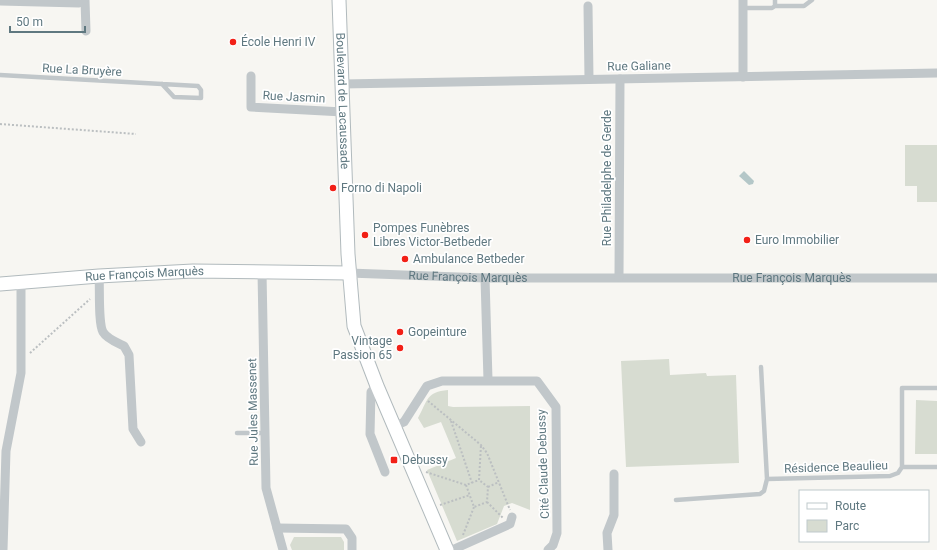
<svg xmlns="http://www.w3.org/2000/svg" width="937" height="550" font-family="Roboto,sans-serif">
  <style>
    .green { fill: #d7dcd1 }
    .water { fill: #b4c7c8 }
    .lines { fill: none; stroke-linecap: round; stroke-linejoin: round }
    .secondary-casing { stroke: #b1babd; stroke-width: 15 }
    .path { stroke: #bbbfc1; stroke-width: 2; stroke-dasharray: 2 2; stroke-linecap: butt }
    .lane { stroke: #c1c7ca; stroke-width: 4.5 }
    .street { stroke: #c1c7ca; stroke-width: 9 }
    .secondary { stroke: #fff; stroke-width: 13 }
    .poi-dot { fill: #f22017; stroke: #fff; stroke-width: 1.5 }
    .labels { text-anchor: middle; stroke-width: 3.5; stroke-linejoin: round; paint-order: stroke }
    .poi-label { font-size: 12px; fill: #5f7880; stroke: #fff; text-anchor: start }
    .street-label { font-size: 12px; fill: #5f7880; stroke: #fff }
  </style>
  <rect width="100%" height="100%" fill="#f7f6f2"/>
  <path class="green" d="M905 145H937V202H917V186H905Z
    M669 359 670 375 706 373 707 376 736 375 739 463 626 467 621 361Z
    M448 390V406L453 407 530 406V510L512 503 504 506 497 524 457 541 427 470 456 458 441 422 424 428 418 418C428 400 426 392 448 390Z
    M916 400 937 401V454H915Z
    M294 537H341L344 542V550H292L290 545Z"/>
  <path class="water" d="M744 171 754 181 753 184 749 185 739 176Z"/>
  <g class="lines">
    <g class="secondary-casing">
      <g id="secondary">
        <path id="s2" d="M339 0 348 254 354 326 377 386 447 550"/>
        <path id="s3" d="M0 284 99 276 193 271 349 273"/>
      </g>
    </g>
    <path class="path" d="M0 124 136 134
      M30 353 90 299
      M428 401 481 445 487 453 510 510
      M451 421 472 483
      M426 472 466 485 479 480
      M479 480 481 445
      M466 485 474 507 487 502 488 487 479 480
      M488 487 499 482
      M487 502 503 518
      M440 505 470 495
      M463 535 474 507"/>
    <path class="lane" d="M775 0V6H804L812 0
      M743 8H772L775 6
      M0 75 198 86 201 90V98L174 97 162 84
      M761 367 767 479 890 476 898 473 902 467V388H937
      M237 433H265
      M902 467H937
      M676 500 760 494 764 491 767 479"/>
    <g class="street">
      <path d="M85 0 86 31"/>
      <path d="M0 1 79 3 84 0"/>
      <path d="M588 6 589 79"/>
      <path d="M251 76V107L343 112"/>
      <path d="M743 77V0"/>
      <path d="M342 84 937 73"/>
      <path d="M262 272 266 488 283 550"/>
      <path id="s1" d="M349 273 485 278H937"/>
      <path d="M99 276C100 288 98 323 103 332 107 339 118 343 124 346L129 355 133 429 141 442"/>
      <path d="M619 277 620 79"/>
      <path d="M485 278 488 380"/>
      <path d="M377 386 371 392 370 434 385 472"/>
      <path d="M395 426 404 422 427 386 442 381H537L556 407 557 533 553 545 548 550"/>
      <path d="M277 528 346 529 352 538V550"/>
      <path d="M3 550 6 451 21 373V282"/>
      <path d="M452 550 510 524 512 517"/>
      <path d="M608 550 607 533 614 515V474"/>
    </g>
    <use href="#secondary" class="secondary"/>
  </g>
  <g class="poi-dot">
    <circle cx="233" cy="42" r="4"/>
    <circle cx="333" cy="188" r="4"/>
    <circle cx="365" cy="235" r="4"/>
    <circle cx="747" cy="240" r="4"/>
    <circle cx="405" cy="259" r="4"/>
    <circle cx="400" cy="332" r="4"/>
    <circle cx="400" cy="348" r="4"/>
    <rect x="390" y="456" width="8" height="8" rx="2"/>
  </g>
  <g class="labels">
    <g class="poi-label">
      <text x="241" y="46">École Henri IV</text>
      <text x="341" y="192">Forno di Napoli</text>
      <text x="373" y="232">Pompes Funèbres<tspan x="373" dy="14">Libres Victor-Betbeder</tspan></text>
      <text x="755" y="244">Euro Immobilier</text>
      <text x="413" y="263">Ambulance Betbeder</text>
      <text x="408" y="336">Gopeinture</text>
      <text x="392" y="345" text-anchor="end">Vintage<tspan x="392" dy="14">Passion 65</tspan></text>
      <text x="402" y="464">Debussy</text>
    </g>
    <g class="street-label">
      <text transform="translate(639 66) rotate(-1)" y="4">Rue Galiane</text>
      <text transform="translate(82 70) rotate(3)" y="4">Rue La Bruyère</text>
      <text transform="translate(294 97) rotate(3)" y="4">Rue Jasmin</text>
      <text dy="4" stroke="none"><textPath href="#s2" startOffset="101">Boulevard de Lacaussade</textPath></text>
      <text transform="translate(607 178) rotate(-90)" y="4">Rue Philadelphe de Gerde</text>
      <text dy="4" stroke="none"><textPath href="#s3" startOffset="145">Rue François Marquès</textPath></text>
      <text dy="4" stroke="none"><textPath href="#s1" startOffset="119">Rue François Marquès</textPath></text>
      <text dy="4" stroke="none"><textPath href="#s1" startOffset="443">Rue François Marquès</textPath></text>
      <text transform="translate(253 412) rotate(-91)" y="4">Rue Jules Massenet</text>
      <text transform="translate(543 464) rotate(-92)" y="4">Cité Claude Debussy</text>
      <text transform="translate(836 467) rotate(-2)" y="4">Résidence Beaulieu</text>
    </g>
  </g>
  <rect x="799" y="490" width="130" height="52" fill="#ffffff" stroke="#bfc9cc"/>
  <rect x="807" y="503" width="20" height="6" fill="#ffffff" stroke="#bfc9cc"/>
  <text x="835" y="510" font-size="12" fill="#5f7880">Route</text>
  <rect x="807" y="520" width="20" height="12" fill="#d7dcd1" stroke="#bfc9cc"/>
  <text x="835" y="530" font-size="12" fill="#5f7880">Parc</text>
  <path d="M10 26v6h75v-6" fill="none" stroke="#5f7880" stroke-width="2"/>
  <text x="16" y="26" font-size="12" fill="#5f7880" stroke="#ffffff" stroke-width="3" paint-order="stroke">50 m</text>
</svg>
